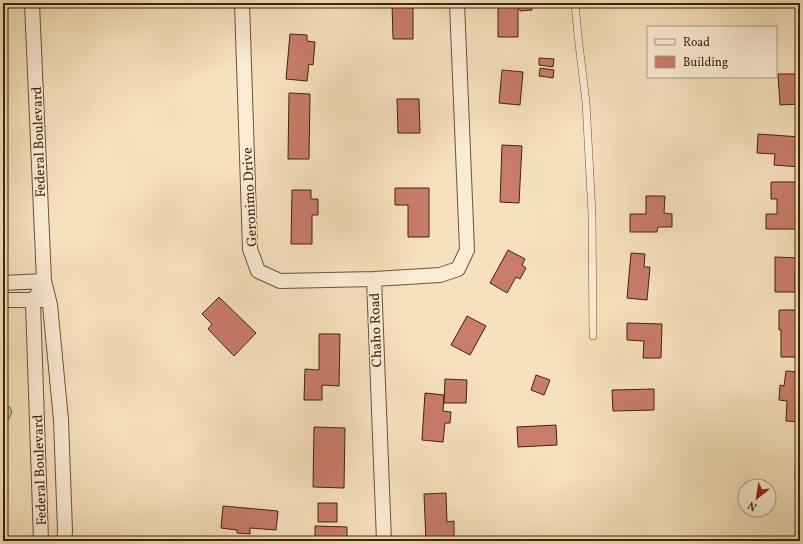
<svg xmlns="http://www.w3.org/2000/svg" width="803" height="544" font-family="Vollkorn,serif">
  <style>
    .green { fill: #bbc392; stroke: #7d7351 }
    .building { fill: #c97c6b; stroke: #3f2310 }
    .lines { fill: none; stroke-linecap: round; stroke-linejoin: round }
    .service-casing { stroke: #6d523b; stroke-width: 8 }
    .minor-casing { stroke: #6d523b; stroke-width: 16 }
    .service { stroke: #faecd4; stroke-width: 7 }
    .minor { stroke: #faecd4; stroke-width: 14 }
    .labels { text-anchor: middle; stroke-width: 3; stroke-linejoin: round; paint-order: stroke }
    .street-label { font-size: 14px; fill: #3f2310; stroke: #faecd4 }
  </style>
  <rect width="100%" height="100%" fill="#f7e1bd"/>
  <filter id="stains"><feTurbulence type="fractalNoise" baseFrequency=".005" numOctaves="4"/><feColorMatrix values="0 0 0 0 .2 0 0 0 0 .09 0 0 0 0 .02 0 0 0 .5 -.17"/></filter>
  <radialGradient id="worn" r=".72"><stop offset=".6" stop-color="#630" stop-opacity="0"/><stop offset="1" stop-color="#630" stop-opacity=".3"/></radialGradient>
  <path class="green" d="M3 407H10L12 412 9 419 3 421Z"/>
  <path class="building" d="M392 3H413V39H393Z
    M498 3H518V37H498Z
    M519 3H531L532 10 520 11Z
    M774 3H794V4H774Z
    M290 34 307 35V41L315 42 313 65 309 64 307 81 286 79Z
    M539 58 554 59 553 67 539 65Z
    M540 68 554 70 553 78 539 76Z
    M502 70 523 72 520 105 499 103Z
    M778 74H797L799 104 780 105Z
    M289 93 310 94 309 159H288Z
    M397 99H419L420 133H398Z
    M758 134 800 137V167L774 165 775 154 757 153Z
    M502 145 522 146 519 203 500 202Z
    M771 182H800V229H766V214H777V199H771Z
    M395 188H429V237H408V205H395Z
    M292 190H311V199H318V215H312V244H291Z
    M646 196H665L664 213 672 214V227H658L657 232H630V214H646Z
    M508 250 525 259 522 265 526 268 520 279 516 277 507 293 490 283Z
    M631 253 645 254 644 267H650L647 300 627 298Z
    M775 257 800 258V273H795V292H775Z
    M219 297 256 333 234 356 208 329 212 324 202 314Z
    M779 310H800V357H781V330H779Z
    M467 316 486 326 470 355 451 345Z
    M627 323 662 324 661 358H643L644 341 627 340Z
    M319 334H340L339 386 322 385V400H304L305 369 319 370Z
    M786 371 800 372V422L786 421 787 401 779 400 780 385 784 386Z
    M536 375 550 380 544 395 531 390Z
    M445 379 467 380 466 403H444Z
    M654 389V410L613 411 612 390Z
    M425 393 444 395 443 411 451 412 450 423H445L443 442 422 440Z
    M556 425 557 445 518 447 517 427Z
    M314 427 345 428 344 488 313 487Z
    M800 435V481L795 480 796 449H799Z
    M446 493 447 522 454 521V541H426L424 494Z
    M800 499V541H798Z
    M318 503H337V522H318Z
    M223 506 278 511 276 530 250 528V534L237 533V530L221 528Z
    M315 526 347 527V541H317V540H315Z"/>
  <g class="lines">
    <g class="service-casing">
      <path id="service" d="M575 3 578 36 586 102 592 214 593 336"/>
    </g>
    <g class="minor-casing">
      <path id="minor" d="M32 3 44 281 50 305 61 420 65 531 64 541
        M242 3 250 249 258 271 280 281 374 279 440 275 458 269 467 250 457 3
        M374 279 384 541
        M3 283 44 281
        M3 300H43
        M41 541 33 303 44 281"/>
    </g>
    <use href="#service" class="service"/>
    <use href="#minor" class="minor"/>
  </g>
  <g class="labels">
    <g class="street-label">
      <text transform="translate(38 142) rotate(-92)" y="5">Federal Boulevard</text>
      <text transform="translate(249 197) rotate(-93)" y="5">Geronimo Drive</text>
      <text transform="translate(375 330) rotate(-92)" y="5">Chaho Road</text>
      <text transform="translate(39 470) rotate(-92)" y="5">Federal Boulevard</text>
    </g>
  </g>
  <rect width="803" height="544" fill="none" stroke="#f7e1bd" stroke-width="16"/>
  <rect x="4" y="4" width="795" height="536" fill="none" stroke="#3f2310" stroke-width="2"/>
  <rect x="8" y="8" width="787" height="528" fill="none" stroke="#3f2310"/>
  <rect x="647" y="26" width="130" height="52" fill="#faecd4" stroke="#af9c86"/>
  <rect x="655" y="39" width="20" height="6" fill="#faecd4" stroke="#af9c86"/>
  <text x="683" y="46" font-size="12" fill="#3f2310">Road</text>
  <rect x="655" y="56" width="20" height="12" fill="#c97c6b" stroke="#af9c86"/>
  <text x="683" y="66" font-size="12" fill="#3f2310">Building</text>
  <g transform="translate(757 498) rotate(210)"><circle r="19" fill="#faecd4" stroke="#af9c86"/>
  <path d="M0-3L7 15L0 10L-7 15Z" fill="#8f2418"/>
  <text y="-6" font-size="11" font-weight="bold" text-anchor="middle" fill="#3f2310">N</text>
  </g>
  <rect width="100%" height="100%" filter="url(#stains)"/>
  <rect width="100%" height="100%" fill="url(#worn)"/>
</svg>
